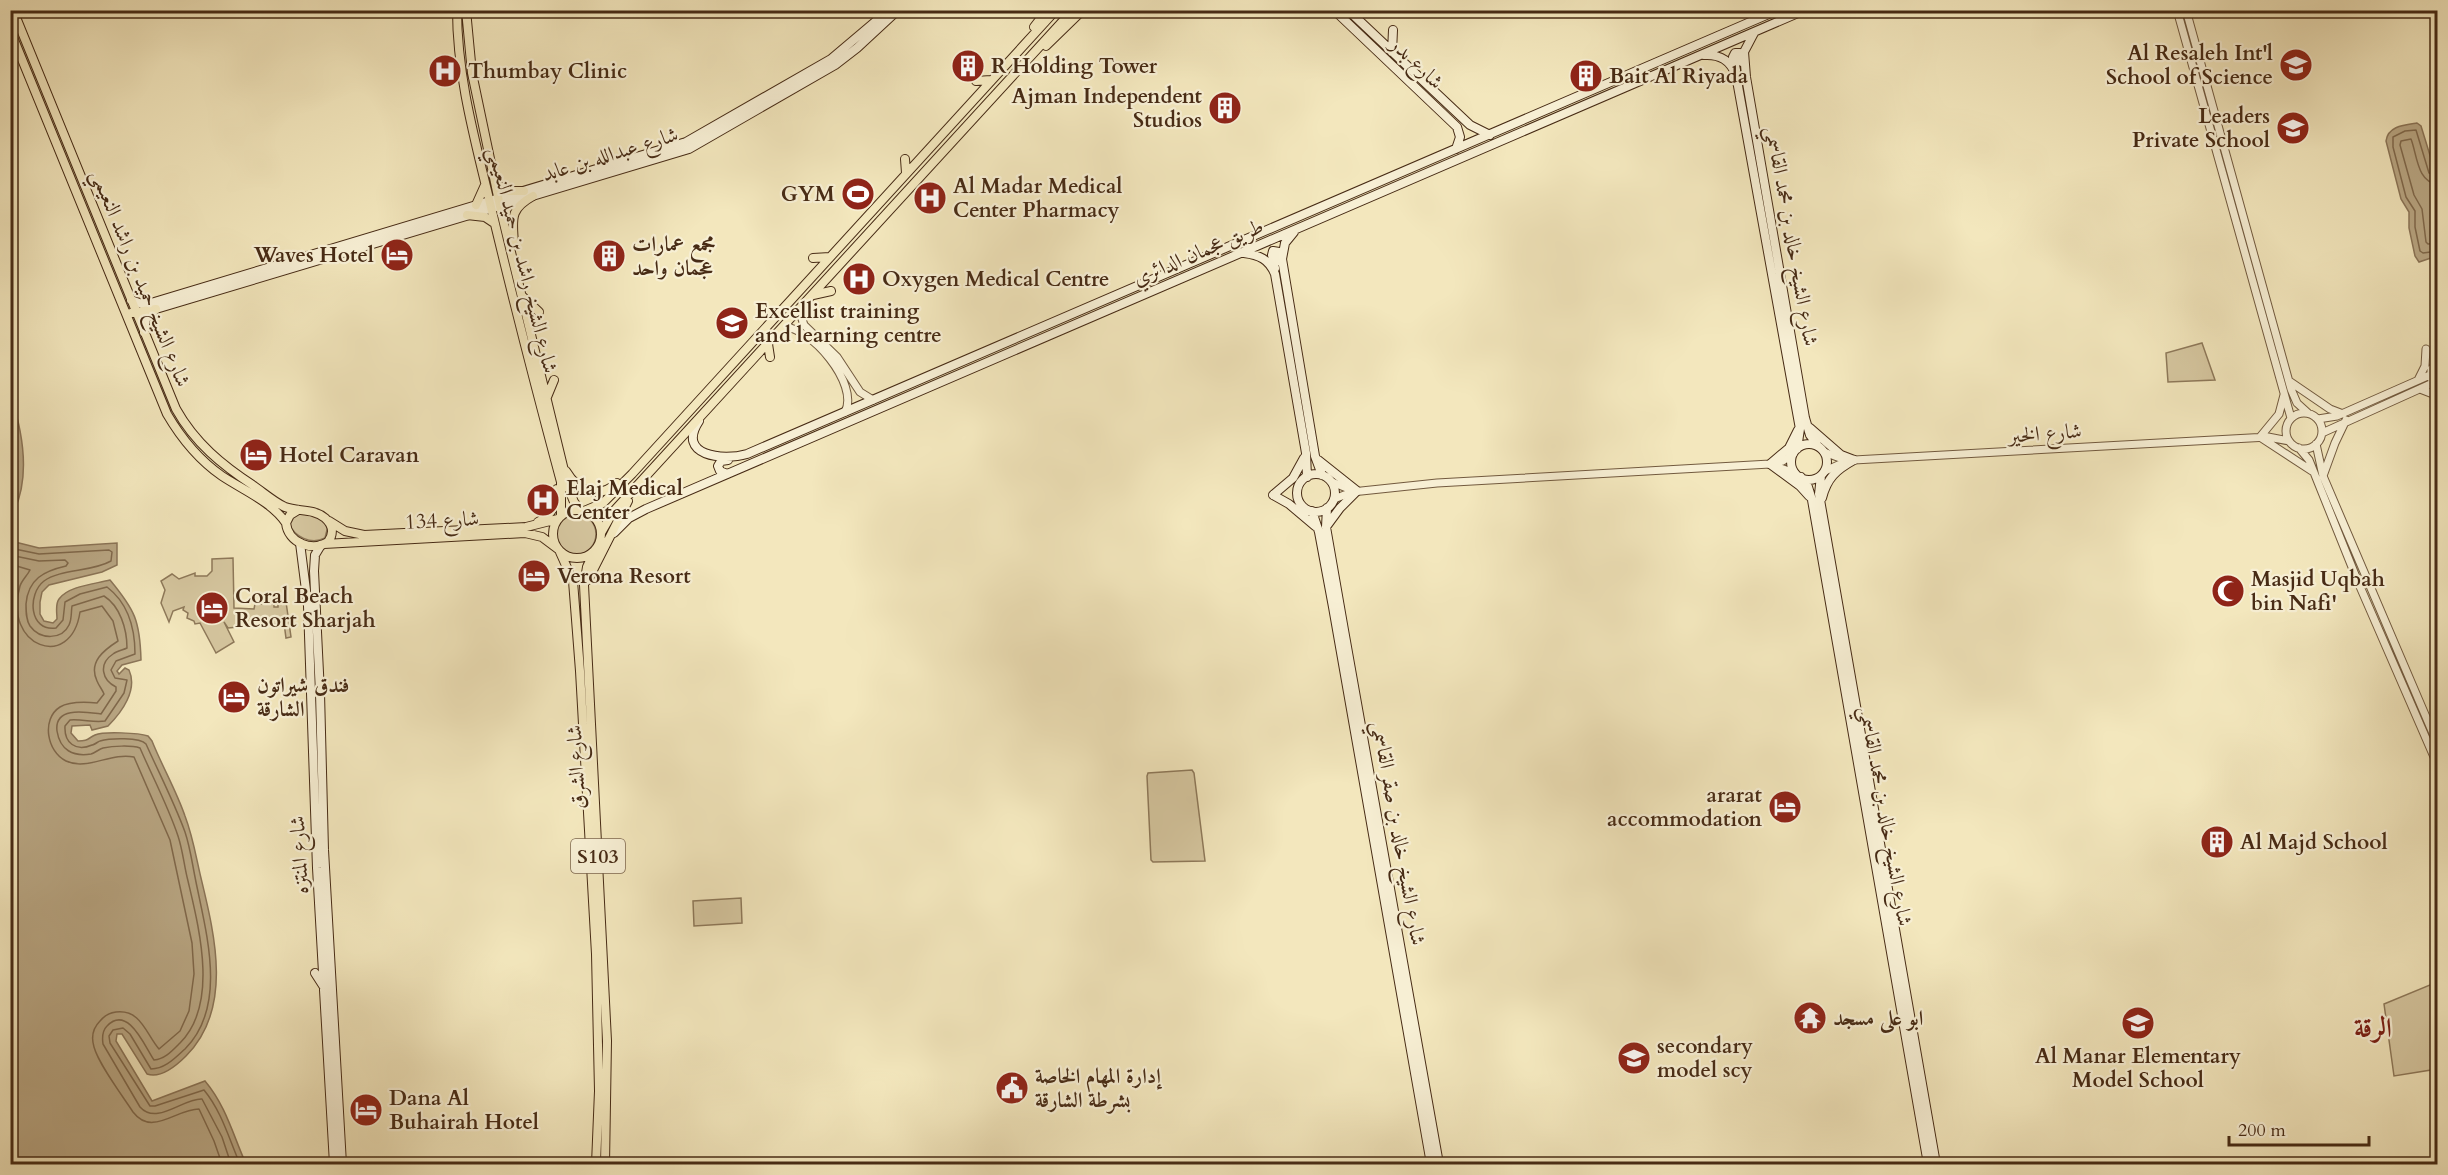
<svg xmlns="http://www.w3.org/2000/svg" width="2448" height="1175" font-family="Cardo,Amiri,serif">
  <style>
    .green { fill: #d6c7a0; stroke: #8e795a; stroke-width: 1.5 }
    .water { fill: #b9a784; stroke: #8b7558; stroke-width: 1.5 }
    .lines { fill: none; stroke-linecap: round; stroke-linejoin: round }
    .shore { stroke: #80694c; stroke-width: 1.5 }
    .tertiary-casing { stroke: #725a3f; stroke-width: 9 }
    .secondary-casing { stroke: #472b15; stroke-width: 10 }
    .primary-casing { stroke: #472b15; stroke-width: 10 }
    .tertiary { stroke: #f7efd4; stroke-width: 7 }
    .secondary { stroke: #f7efd4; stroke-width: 8 }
    .primary { stroke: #f3e7bd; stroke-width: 8 }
    .labels { text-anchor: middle; stroke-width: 4.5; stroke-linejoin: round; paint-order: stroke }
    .shield { fill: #f7efd4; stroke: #7c664e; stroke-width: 1.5 }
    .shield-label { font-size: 20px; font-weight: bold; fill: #472b15 }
    .poi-label { font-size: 21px; font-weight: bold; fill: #472b15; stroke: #f7efd4; text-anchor: start }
    .street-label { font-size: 21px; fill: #472b15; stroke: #f7efd4 }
    .district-label { font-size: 27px; font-weight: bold; fill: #7a1f14; stroke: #f7efd4 }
  </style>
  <rect width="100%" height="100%" fill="#f3e7bd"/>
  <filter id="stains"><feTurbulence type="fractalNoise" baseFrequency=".00333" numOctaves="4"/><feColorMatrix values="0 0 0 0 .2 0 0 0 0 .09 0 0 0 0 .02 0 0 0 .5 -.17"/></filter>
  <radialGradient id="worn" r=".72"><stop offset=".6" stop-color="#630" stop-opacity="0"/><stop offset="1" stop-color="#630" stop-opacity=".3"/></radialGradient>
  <path class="green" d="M2202 343 2215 380 2168 382 2166 353Z
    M554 534a21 21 0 1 1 42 0a21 21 0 1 1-42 0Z
    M297 513 316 515 328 526 325 538C311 545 294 537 289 523Z
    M233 558 234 608 254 609 255 604H274V607H278V603L286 602 291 637 286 638 284 623 228 628 224 622 234 642 216 653 200 623 195 624 194 621 187 618 188 613 183 610 184 607 173 611 169 622 161 603 165 590 161 581 172 574 179 579 195 573V576H207L212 571V559Z
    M1192 770 1194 773 1205 861 1153 862 1151 860 1147 776 1148 773Z
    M741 898 742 923 694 926 693 901Z
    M2437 982V1069L2394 1076 2384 1004Z"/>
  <path class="water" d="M2417 123 2421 126 2437 178V256L2419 262 2415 256 2409 228V212L2401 199 2386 141C2388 126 2404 125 2417 123Z
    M10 393C23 432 32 480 11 517Z
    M11 541 39 548 117 543V565L102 572 49 585 42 592 40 602V614L44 621 53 623 57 619C57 613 55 604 59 599 68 586 95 584 110 580 135 610 140 621 141 660L122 665 117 671 119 674 125 668 129 670C138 690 122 712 108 726L92 730 90 725 72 726 71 733 78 741C88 741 87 739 95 735 104 731 139 733 148 736L152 741C162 766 176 790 185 816 193 837 196 857 201 878 215 936 233 1009 186 1056 177 1065 161 1079 147 1074L122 1034H117L116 1041 152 1101 205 1081C226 1106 233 1135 246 1164H11Z"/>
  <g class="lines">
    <path class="shore" d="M2438 176 2429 173 2416 130 2405 131 2393 137V147L2406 197 2415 211V227L2420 251 2423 253 2438 251
      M2438 184C2417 183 2417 154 2411 139L2401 141 2400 145 2414 195 2422 209 2426 242 2428 244 2438 243
      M10 414C17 449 20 469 10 504
      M10 548 39 554 109 550 112 552 111 561C92 572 60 569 44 581 27 594 29 632 56 628L63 620 65 602 80 594 107 587C128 603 135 629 135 654L116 661 111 670 115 678 127 680 124 693 105 721C94 723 83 719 70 720L65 726C64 743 76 752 92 745 94 745 99 741 100 741 110 738 140 737 146 744 159 773 174 802 185 832 190 847 192 862 195 877 205 929 229 1005 185 1049 175 1058 165 1069 151 1069L130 1034 123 1028 113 1030 109 1036 110 1043 150 1106H155L204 1090C222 1112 229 1139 240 1164
      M10 555 39 561 65 560 68 563 66 566C44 571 28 579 26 604 26 612 26 620 30 626 40 640 62 640 69 625 72 619 71 612 72 606L104 596C120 606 127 629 127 648 123 650 117 651 113 654 98 664 102 680 116 687V691L101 714C86 712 54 706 57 731 60 750 73 757 91 754 95 753 99 749 103 748 113 746 131 745 140 748 153 778 168 806 178 836 183 851 184 866 188 881 199 928 219 1004 180 1043 172 1051 165 1059 154 1060 145 1047 128 1004 107 1026 102 1031 102 1037 103 1044L140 1107C157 1126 183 1098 202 1099L222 1137 231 1164
      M10 564 30 570C27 576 22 580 20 586 2 647 71 672 80 612L102 606 113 621 118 641C104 650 88 662 97 681 99 686 102 689 104 694L97 703C86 702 70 701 60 707 41 719 47 752 66 761 87 771 111 752 134 757L170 840 192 943 194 974 189 1011 180 1031 159 1049C146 1034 141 1009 116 1012 109 1013 104 1016 100 1021 93 1028 91 1037 94 1047 99 1065 122 1095 133 1112 152 1137 176 1109 199 1109L214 1141 222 1164"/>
    <g class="tertiary-casing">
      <path id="tertiary" d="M2177 10 2291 418
        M2186 10 2291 389 2297 403 2308 413
        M799 310 804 325 837 357 860 392 873 400
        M783 327C810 326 860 384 845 412
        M2431 378V369L2438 364
        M2418 380 2425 366 2426 349
        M2289 381 2330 409 2343 414
        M2420 389 2438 396
        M2284 395 2279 414 2260 437 2312 471
        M2286 431a18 18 0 1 1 36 0a18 18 0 1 1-36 0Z
        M2318 419 2337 416 2430 375
        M2322 433 2435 382
        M2316 444 2323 476 2438 745
        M2299 448 2309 460 2358 582 2438 766
        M1824 452 1840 458 1854 460 2268 437 2289 441
        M1772 465 1795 473
        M1825 471 1847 461
        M2323 476 2335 443 2346 420
        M1332 482 1354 491
        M1334 499 1352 492 1437 483 1770 464 1783 461 1793 454"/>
    </g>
    <g class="secondary-casing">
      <path id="secondary" d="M1334 10 1457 127 1460 137 1456 149
        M1348 10 1470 125 1490 135
        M1754 33 1744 52 1746 77 1805 418 1810 435 1818 446
        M1392 52 1393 30
        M1704 55C1720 54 1730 60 1736 75L1800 429 1797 449
        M1736 70 1733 57 1735 53H1740L1742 62
        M1294 232 1285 243 1282 259 1315 456 1322 475
        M1244 253C1259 255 1269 259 1275 274L1306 453 1307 477
        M1275 268 1272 255 1273 251 1279 252 1280 261
        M131 300 142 304 151 303 686 142 831 59 889 10
        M144 332 146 319 156 309 689 149 835 65 857 48 898 10
        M699 421C676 456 723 461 747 454L1778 10
        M1810 428 1841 455 1854 460
        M1798 430 1789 448 1770 464 1800 486 1809 496
        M1791 462a18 18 0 1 1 36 0a18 18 0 1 1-36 0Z
        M1318 460 1357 491 1340 508 1326 527
        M727 474 720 471 718 466 721 461 728 460
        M1297 493a19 19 0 1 1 38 0a19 19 0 1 1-38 0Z
        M1821 476 1819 494 1936 1164
        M1801 477 1808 487 1812 500 1928 1164
        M1273 495 1289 504 1315 526
        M1273 495 1293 478 1304 458
        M1822 498C1827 478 1836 470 1854 460
        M1327 508 1326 527 1344 630 1439 1164
        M1312 511 1319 532 1333 607 1431 1164
        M614 533 629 518 646 509 1805 10
        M300 543 308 606 317 868 334 1164
        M321 545 315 555 314 571 320 693 324 850 342 1164
        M315 973 324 987"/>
    </g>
    <g class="primary-casing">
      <path id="primary" d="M13 10 176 409C195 443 222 465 254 486 264 493 274 502 285 507 298 512 313 508 325 518 333 525 334 534 328 542 312 552 288 543 286 523L290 515 298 510
        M457 10C457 76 475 140 490 203 512 296 536 389 561 482V516
        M466 10 472 73 501 211 568 487 574 502 580 510
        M1034 27 1047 10
        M10 30 167 414C181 438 199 460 222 476 243 490 272 502 286 523
        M1046 46 1083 10
        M976 81 991 80
        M905 159 906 173
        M495 182 505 191H524
        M476 205 485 185
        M467 215 485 217 494 223
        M514 245C513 220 508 210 533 196
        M813 258 830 257
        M813 295 831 291
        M522 296 539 312
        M131 313 156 309
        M768 344 770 357
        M547 397 554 380
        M566 471C578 491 598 500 617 483
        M553 534a24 24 0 1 1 48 0a24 24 0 1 1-48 0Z
        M584 511 603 503 632 474 1056 10
        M329 521 345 531 364 535 526 527 558 519
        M538 522C551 516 557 505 557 489
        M601 533 613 512 1073 10
        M324 544 525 533 542 537 558 549
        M595 550 587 567 584 585 607 1041 605 1164
        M560 552 573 581 580 671 596 954 599 1091 596 1164
        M588 580 628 501"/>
    </g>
    <use href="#tertiary" class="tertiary"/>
    <use href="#secondary" class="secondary"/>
    <use href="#primary" class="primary"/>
  </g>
  <defs>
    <g id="school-disc" transform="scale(1.725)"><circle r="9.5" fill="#8f2418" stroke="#f7efd4"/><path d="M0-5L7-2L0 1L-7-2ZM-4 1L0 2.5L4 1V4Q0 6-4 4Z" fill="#fff"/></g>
    <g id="building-disc" transform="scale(1.725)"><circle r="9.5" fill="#8f2418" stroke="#f7efd4"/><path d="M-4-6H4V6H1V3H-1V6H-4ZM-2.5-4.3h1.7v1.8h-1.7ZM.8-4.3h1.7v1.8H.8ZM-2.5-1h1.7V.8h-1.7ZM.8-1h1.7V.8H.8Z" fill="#fff"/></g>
    <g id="hospital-disc" transform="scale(1.725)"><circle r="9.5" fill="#8f2418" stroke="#f7efd4"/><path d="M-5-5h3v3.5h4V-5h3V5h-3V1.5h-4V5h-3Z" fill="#fff"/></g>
    <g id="stadium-disc" transform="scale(1.725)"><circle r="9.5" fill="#8f2418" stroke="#f7efd4"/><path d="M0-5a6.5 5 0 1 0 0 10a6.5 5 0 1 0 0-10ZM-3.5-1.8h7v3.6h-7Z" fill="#fff"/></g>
    <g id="hotel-disc" transform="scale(1.725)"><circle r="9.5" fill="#8f2418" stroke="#f7efd4"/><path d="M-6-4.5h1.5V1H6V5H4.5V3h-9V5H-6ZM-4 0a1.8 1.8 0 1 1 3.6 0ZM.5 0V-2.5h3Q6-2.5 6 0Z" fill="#fff"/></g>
    <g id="university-disc" transform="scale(1.725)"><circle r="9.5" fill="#8f2418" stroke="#f7efd4"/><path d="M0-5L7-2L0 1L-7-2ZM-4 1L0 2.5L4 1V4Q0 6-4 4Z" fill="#fff"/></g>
    <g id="mosque-disc" transform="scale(1.725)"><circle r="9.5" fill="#8f2418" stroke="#f7efd4"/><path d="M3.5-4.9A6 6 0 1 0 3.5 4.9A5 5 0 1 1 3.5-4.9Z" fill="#fff"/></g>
    <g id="temple-disc" transform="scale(1.725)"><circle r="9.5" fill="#8f2418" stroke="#f7efd4"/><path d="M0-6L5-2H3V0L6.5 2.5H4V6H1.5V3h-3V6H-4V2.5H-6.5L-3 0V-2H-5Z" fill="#fff"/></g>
    <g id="civic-disc" transform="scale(1.725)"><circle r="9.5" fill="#8f2418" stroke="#f7efd4"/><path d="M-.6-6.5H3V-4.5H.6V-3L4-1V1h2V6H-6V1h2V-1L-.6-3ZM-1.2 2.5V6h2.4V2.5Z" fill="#fff"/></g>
  </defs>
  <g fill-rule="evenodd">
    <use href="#school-disc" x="2296" y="65"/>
    <use href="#building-disc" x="968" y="66"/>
    <use href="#hospital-disc" x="445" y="71"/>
    <use href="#building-disc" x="1586" y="76"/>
    <use href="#building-disc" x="1225" y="108"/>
    <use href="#school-disc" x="2293" y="128"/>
    <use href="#stadium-disc" x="858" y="194"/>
    <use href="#hospital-disc" x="930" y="198"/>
    <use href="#hotel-disc" x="397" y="255"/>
    <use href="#building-disc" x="609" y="256"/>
    <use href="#hospital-disc" x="859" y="279"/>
    <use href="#university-disc" x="732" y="323"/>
    <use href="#hotel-disc" x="256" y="455"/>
    <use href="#hospital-disc" x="543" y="500"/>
    <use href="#hotel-disc" x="534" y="576"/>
    <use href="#mosque-disc" x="2228" y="591"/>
    <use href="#hotel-disc" x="212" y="608"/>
    <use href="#hotel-disc" x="234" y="697"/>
    <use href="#hotel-disc" x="1785" y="807"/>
    <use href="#building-disc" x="2217" y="842"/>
    <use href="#temple-disc" x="1810" y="1018"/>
    <use href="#school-disc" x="2138" y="1023"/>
    <use href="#school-disc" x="1634" y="1058"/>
    <use href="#civic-disc" x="1012" y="1088"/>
    <use href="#hotel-disc" x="366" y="1110"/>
  </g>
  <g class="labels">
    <rect class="shield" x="571" y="839" width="54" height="34" rx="4.5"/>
    <g class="shield-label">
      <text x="598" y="863">S103</text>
    </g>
    <g class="poi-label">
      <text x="2273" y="60" text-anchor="end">Al Resaleh Int'l<tspan x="2273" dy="24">School of Science</tspan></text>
      <text x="991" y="73">R Holding Tower</text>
      <text x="468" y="78">Thumbay Clinic</text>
      <text x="1609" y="83">Bait Al Riyada</text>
      <text x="1202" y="103" text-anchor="end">Ajman Independent<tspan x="1202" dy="24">Studios</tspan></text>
      <text x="2270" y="123" text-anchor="end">Leaders<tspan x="2270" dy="24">Private School</tspan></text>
      <text x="953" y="193">Al Madar Medical<tspan x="953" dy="24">Center Pharmacy</tspan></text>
      <text x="835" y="201" text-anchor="end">GYM</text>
      <text x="632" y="251">مجمع عمارات<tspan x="632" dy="24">عجمان واحد</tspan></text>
      <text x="374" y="262" text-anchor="end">Waves Hotel</text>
      <text x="882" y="286">Oxygen Medical Centre</text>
      <text x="755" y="318">Excellist training<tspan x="755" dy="24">and learning centre</tspan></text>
      <text x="279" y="462">Hotel Caravan</text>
      <text x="566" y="495">Elaj Medical<tspan x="566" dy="24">Center</tspan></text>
      <text x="557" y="583">Verona Resort</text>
      <text x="2251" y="586">Masjid Uqbah<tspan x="2251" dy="24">bin Nafi'</tspan></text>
      <text x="235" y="603">Coral Beach<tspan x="235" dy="24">Resort Sharjah</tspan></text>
      <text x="257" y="692">فندق شيراتون<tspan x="257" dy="24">الشارقة</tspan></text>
      <text x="1762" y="802" text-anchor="end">ararat<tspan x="1762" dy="24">accommodation</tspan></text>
      <text x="2240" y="849">Al Majd School</text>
      <text x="1833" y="1025">ابو علی مسجد</text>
      <text x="1657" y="1053">secondary<tspan x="1657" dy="24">model scy</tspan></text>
      <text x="2138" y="1063" text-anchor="middle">Al Manar Elementary<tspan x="2138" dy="24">Model School</tspan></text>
      <text x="1035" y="1083">إدارة المهام الخاصة<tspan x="1035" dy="24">بشرطة الشارقة</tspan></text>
      <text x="389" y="1105">Dana Al<tspan x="389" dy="24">Buhairah Hotel</tspan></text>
    </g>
    <g class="street-label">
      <text transform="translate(1417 63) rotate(44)" y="7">شارع بدر</text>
      <text transform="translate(610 154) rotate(-17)" y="7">شارع عبدالله بن عابد</text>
      <text transform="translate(1792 236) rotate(80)" y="7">شارع الشيخ خالد بن محمد القاسمي</text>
      <text transform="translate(1198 252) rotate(-23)" y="7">طريق عجمان الدائري</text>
      <text transform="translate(523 260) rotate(76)" y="7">شارع الشيخ راشد بن حميد النعيمي</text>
      <text transform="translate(141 278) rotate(68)" y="7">شارع الشيخ حميد بن راشد النعيمي</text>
      <text transform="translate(2045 433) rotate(-4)" y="7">شارع الخير</text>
      <text transform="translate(442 520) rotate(-3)" y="7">شارع 134</text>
      <text transform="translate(576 767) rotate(-93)" y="7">شارع الشرق</text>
      <text transform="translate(1886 816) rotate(80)" y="7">شارع الشيخ خالد بن محمد القاسمي</text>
      <text transform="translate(1399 833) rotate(80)" y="7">شارع الشيخ خالد بن صقر القاسمي</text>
      <text transform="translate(299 855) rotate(-93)" y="7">شارع المنتزه</text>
    </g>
    <g class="district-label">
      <text x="2373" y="1037">الرقة</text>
    </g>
  </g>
  <rect width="2448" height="1175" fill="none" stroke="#f3e7bd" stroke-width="36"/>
  <rect x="12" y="12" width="2424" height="1151" fill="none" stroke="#472b15" stroke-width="3"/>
  <rect x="18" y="18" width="2412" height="1139" fill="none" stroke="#472b15" stroke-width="1.5"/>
  <path d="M2229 1136v9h140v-9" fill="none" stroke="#472b15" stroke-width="3"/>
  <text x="2238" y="1136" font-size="18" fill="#472b15" stroke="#f7efd4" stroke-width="4.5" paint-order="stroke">200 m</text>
  <rect width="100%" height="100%" filter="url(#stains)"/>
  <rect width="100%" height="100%" fill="url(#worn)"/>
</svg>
